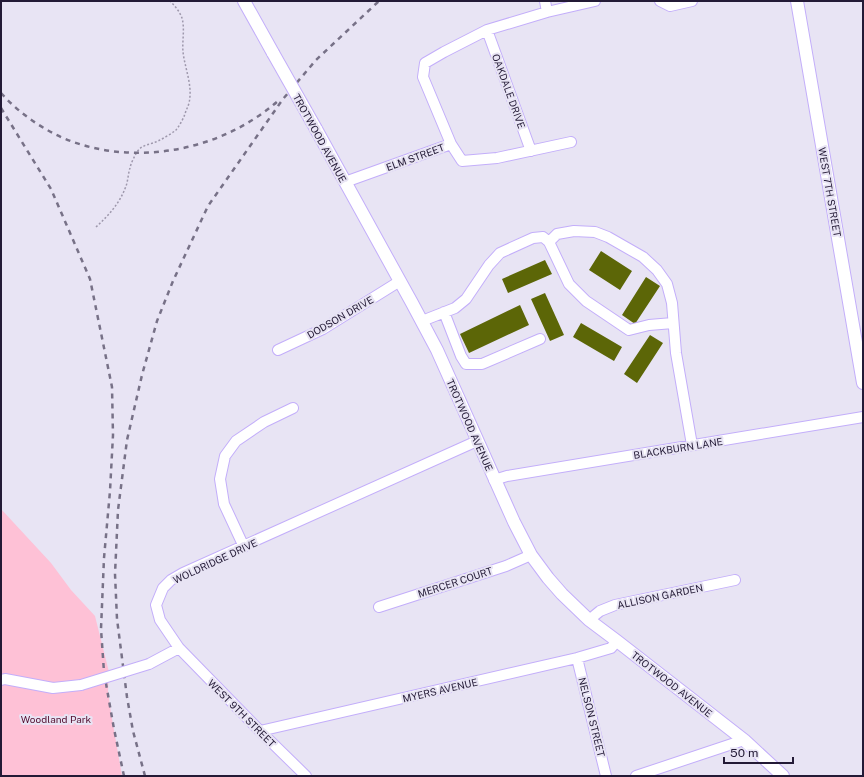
<svg xmlns="http://www.w3.org/2000/svg" width="864" height="777" font-family="'Public Sans',sans-serif">
  <style>
    .green { fill: #fec1d6 }
    .building { fill: #5c6607 }
    .lines { fill: none; stroke-linecap: round; stroke-linejoin: round }
    .minor-casing { stroke: #c3aefa; stroke-width: 12 }
    .major-casing { stroke: #c3aefa; stroke-width: 14 }
    .path { stroke: #9e98ac; stroke-width: 1.5; stroke-dasharray: 2 2; stroke-linecap: butt }
    .minor { stroke: #fff; stroke-width: 10 }
    .major { stroke: #fff; stroke-width: 12 }
    .rail { stroke: #777187; stroke-width: 2.5; stroke-dasharray: 5 5; stroke-linecap: butt }
    .minor-bridge-casing { stroke: #c3aefa; stroke-width: 12; stroke-linecap: butt }
    .major-bridge-casing { stroke: #c3aefa; stroke-width: 14; stroke-linecap: butt }
    .minor-bridge { stroke: #fff; stroke-width: 10 }
    .major-bridge { stroke: #fff; stroke-width: 12 }
    .labels { text-anchor: middle; stroke-width: 4; stroke-linejoin: round; paint-order: stroke }
    .street-label { font-size: 10px; fill: #231a36; stroke: #e8e4f4 }
    .park-label { font-size: 10px; fill: #540f30; stroke: #e8e4f4 }
  </style>
  <rect width="100%" height="100%" fill="#e8e4f4"/>
  <path class="green" d="M1 509 51 563 71 590 95 616 109 672 108 691 111 713 122 776H1Z"/>
  <path class="building" d="M601 251 632 271 620 290 589 270Z
    M545 260 552 274 508 293 502 279Z
    M646 277 660 286 635 324 622 315Z
    M545 293 564 335 550 341 531 299Z
    M520 305 529 325 469 353 460 334Z
    M581 323 622 347 614 361 573 337Z
    M650 335 663 343 637 383 624 374Z"/>
  <g class="lines">
    <g class="minor-casing">
      <path id="minor" d="M545 1 547 12
        M660 1 670 6 692 1
        M487 30 531 151
        M451 144 423 77 425 63 444 52 487 30 547 12 595 1
        M345 182 451 144 462 161 497 158 571 142
        M549 242 557 234 574 231 595 232 608 237 643 257 657 270 667 284 672 303 676 353 692 445
        M444 312 461 356 466 364H482L540 339
        M422 321 455 308 466 299 489 265 500 253 533 238 543 237 549 242 569 284 586 301 629 330 649 325 673 323
        M278 350 323 329 400 281
        M494 480 507 476 863 417
        M244 547 224 504 220 479 225 456 236 441 264 422 293 408
        M379 607 506 566 531 555
        M589 620 600 611 615 605 735 580
        M577 658 606 776
        M149 664 179 648
        M1 680 5 679 53 688 81 685
        M260 731 577 658 611 648 617 641
        M306 776 260 731 179 648 160 620 156 605 163 588 171 580 183 573 477 441
        M636 776 744 740"/>
    </g>
    <g class="major-casing">
      <path id="major" d="M244 1 273 53
        M797 1 863 383
        M316 129 412 303 437 350 514 522 531 555 548 578 562 594 589 620 617 641 744 740 783 776"/>
    </g>
    <path class="path" d="M96 227C109 215 120 203 126 186 128 181 128 174 130 168 131 163 134 157 137 152 142 144 150 145 158 141 164 138 171 134 176 130 180 125 183 119 185 114 186 110 188 107 189 103 193 86 185 69 183 52 182 41 185 29 182 18 180 12 175 6 170 1"/>
    <use href="#minor" class="minor"/>
    <use href="#major" class="major"/>
    <path class="rail" d="M1 93C18 112 39 127 63 138 134 168 222 151 279 100
      M1 108 51 189 90 279 112 387 113 435 110 491 104 558 101 629 104 672 114 729 124 776
      M145 776 133 731 127 697 117 619 115 574 118 510 127 440 142 375 157 321 173 281 208 206 283 99 316 60 379 1"/>
    <g class="minor-bridge-casing">
      <path id="minor-bridge" d="M81 685 149 664"/>
    </g>
    <g class="major-bridge-casing">
      <path id="major-bridge" d="M273 53 316 129"/>
    </g>
    <use href="#minor-bridge" class="minor-bridge"/>
    <use href="#major-bridge" class="major-bridge"/>
  </g>
  <g class="labels">
    <g class="street-label">
      <text transform="translate(509 91) rotate(70)" y="4">OAKDALE DRIVE</text>
      <text transform="translate(320 138) rotate(61)" y="4">TROTWOOD AVENUE</text>
      <text transform="translate(415 157) rotate(-20)" y="4">ELM STREET</text>
      <text transform="translate(830 192) rotate(80)" y="4">WEST 7TH STREET</text>
      <text transform="translate(340 317) rotate(-30)" y="4">DODSON DRIVE</text>
      <text transform="translate(470 425) rotate(66)" y="4">TROTWOOD AVENUE</text>
      <text transform="translate(678 448) rotate(-9)" y="4">BLACKBURN LANE</text>
      <text transform="translate(215 561) rotate(-25)" y="4">WOLDRIDGE DRIVE</text>
      <text transform="translate(455 582) rotate(-18)" y="4">MERCER COURT</text>
      <text transform="translate(660 596) rotate(-12)" y="4">ALLISON GARDEN</text>
      <text transform="translate(672 684) rotate(38)" y="4">TROTWOOD AVENUE</text>
      <text transform="translate(440 690) rotate(-13)" y="4">MYERS AVENUE</text>
      <text transform="translate(242 713) rotate(45)" y="4">WEST 9TH STREET</text>
      <text transform="translate(592 717) rotate(76)" y="4">NELSON STREET</text>
    </g>
    <g class="park-label">
      <text x="56" y="723">Woodland Park</text>
    </g>
  </g>
  <rect width="864" height="777" fill="none" stroke="#231a36" stroke-width="4"/>
  <path d="M724 757v6h69v-6" fill="none" stroke="#231a36" stroke-width="2"/>
  <text x="730" y="757" font-size="12" fill="#231a36" stroke="#e8e4f4" stroke-width="3" paint-order="stroke">50 m</text>
</svg>
